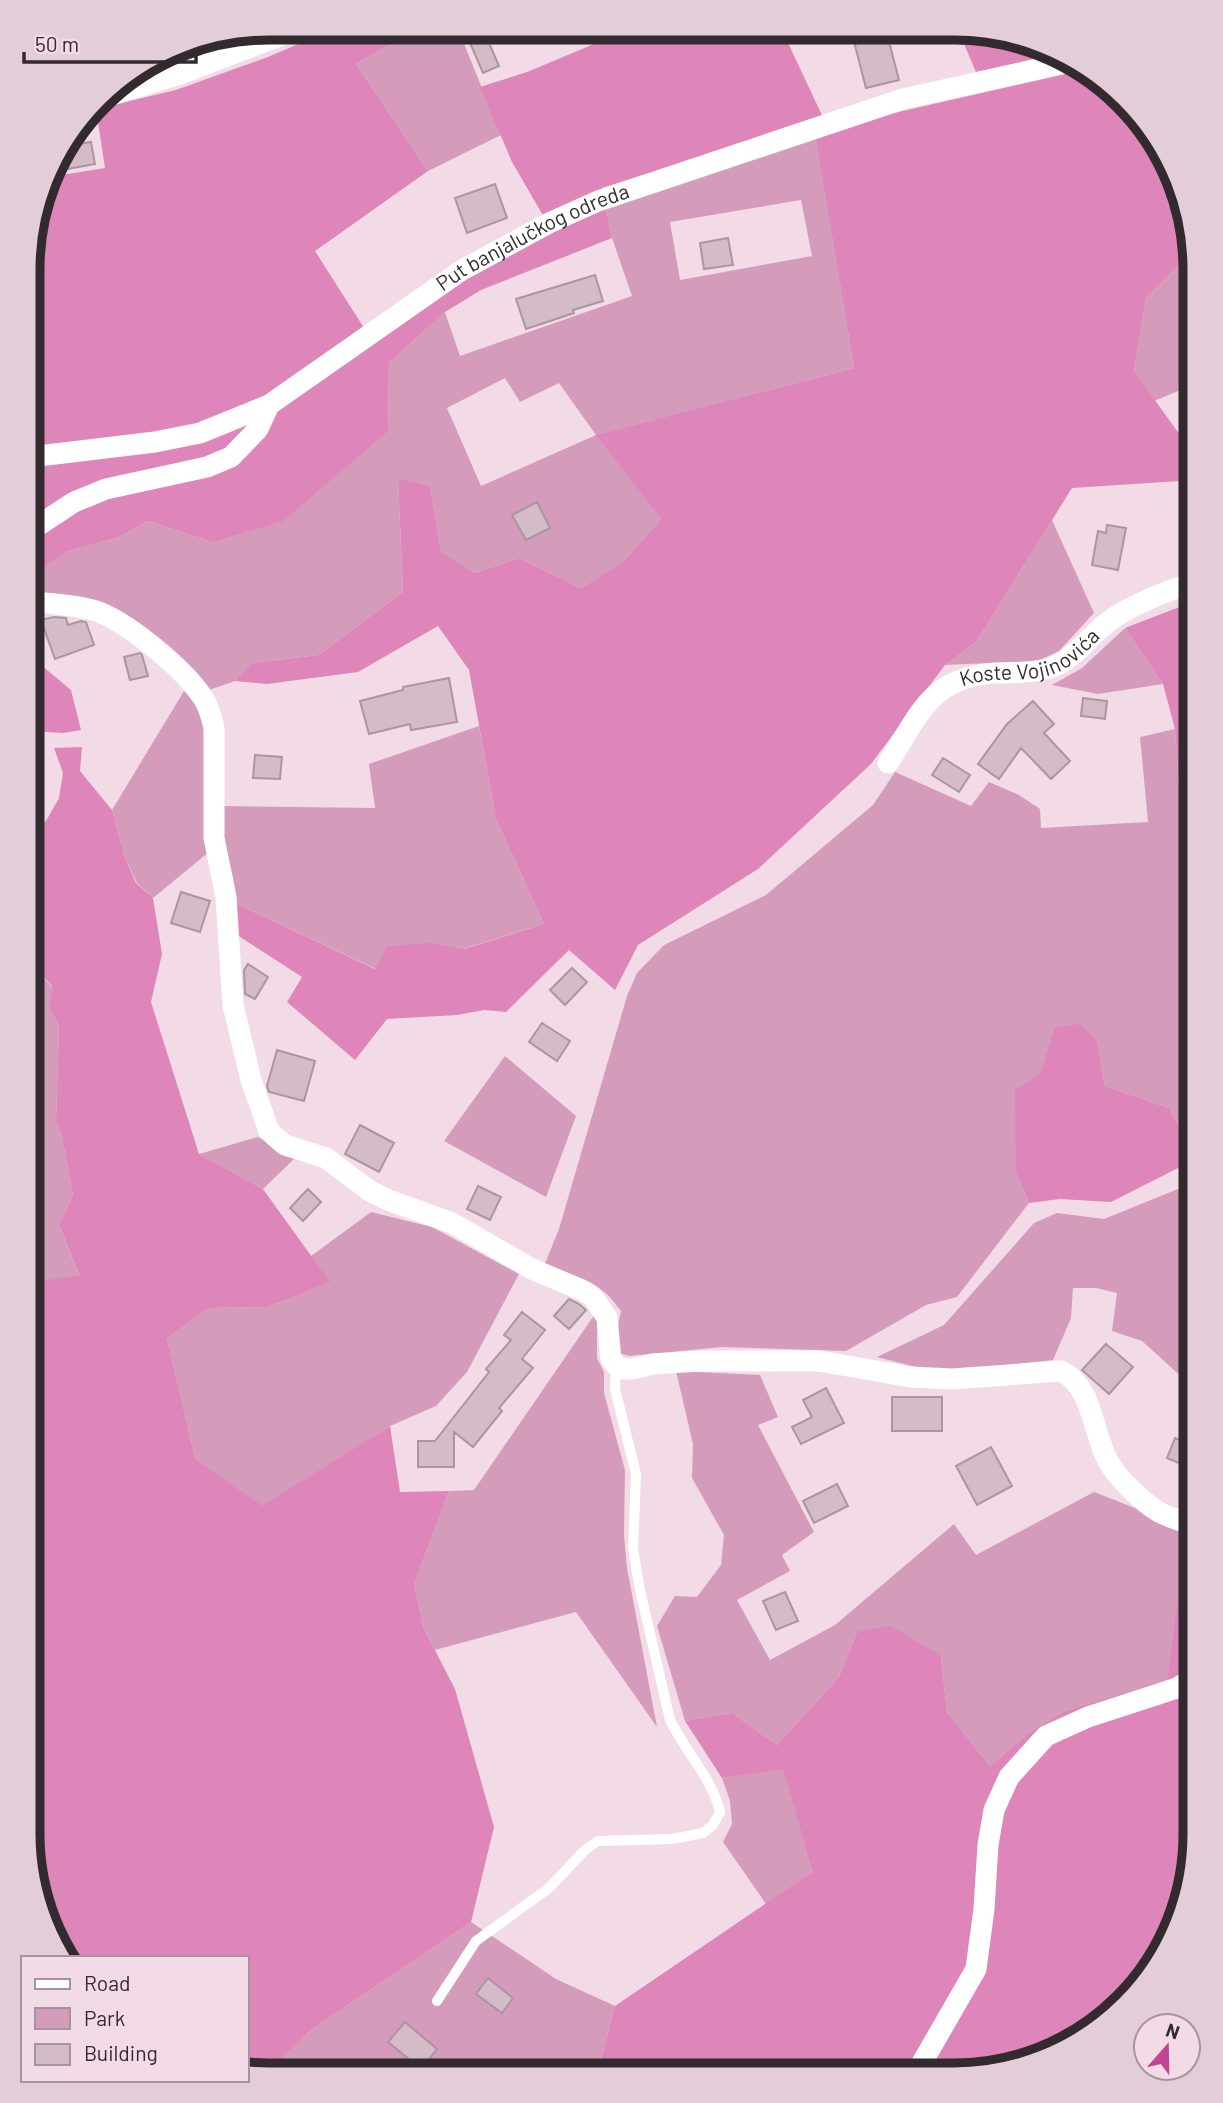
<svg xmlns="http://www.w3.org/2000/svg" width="1223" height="2103" font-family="Barlow,sans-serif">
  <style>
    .green { fill: #d59bbb; fill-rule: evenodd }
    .forest { fill: #de85b9 }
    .building { fill: #d3bcc8; stroke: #ab95a1; stroke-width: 2 }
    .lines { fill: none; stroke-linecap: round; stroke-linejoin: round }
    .lane { stroke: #fff; stroke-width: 10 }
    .street { stroke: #fff; stroke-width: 21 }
    .secondary { stroke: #fff; stroke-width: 28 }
    .labels { text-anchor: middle; stroke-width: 7; stroke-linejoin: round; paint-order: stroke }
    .street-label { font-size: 21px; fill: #332a2f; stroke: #f2dbe7 }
    .rim { fill: none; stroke: #332a2f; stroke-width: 9 }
  </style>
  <rect width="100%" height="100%" fill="#f2dbe7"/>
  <path class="green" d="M419 28 458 29 501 135 428 171 356 64Z
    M816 138 854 368 597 435 661 519 624 561 581 588 519 558 475 573 441 551 430 486 398 480 403 592 319 655 252 663 235 681 209 690 150 633 30 594V578L66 552 119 537 148 521 212 542 388 431 389 363 445 312 460 356 632 296 612 238 606 208ZM801 200 812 256 680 280 670 222ZM505 378 520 402 559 383 596 435 481 486 447 408Z
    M1192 252 1195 269V384L1154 401 1134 371 1146 298Z
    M1052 520 1094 613 1059 651 1038 661 945 665 976 642Z
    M1125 628 1163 684 1098 694 1052 685 1082 668Z
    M184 691 202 708 211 728 209 852 153 898 137 883 125 857 112 810Z
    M479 726 496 819 544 924 463 949 434 943 376 969 235 903 233 878 222 842 221 806 375 808 369 764Z
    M1175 729 1190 944 1195 955V1143L1183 1135 1169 1108 1105 1086 1097 1040 1056 1028 1040 1074 1016 1173 1029 1203 957 1297 926 1305 846 1351 722 1347 629 1356 619 1353 615 1340 621 1311 608 1295 592 1283 544 1266 559 1229 627 996 637 973 664 945 766 895 873 805 895 772 971 806 989 782 1019 795 1040 809 1041 828 1148 822 1140 737Z
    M29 962 52 987 49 1008 59 1025 56 1120 62 1138 73 1195 59 1225 79 1276 29 1283Z
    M505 1056 576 1116 546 1197 444 1141Z
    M258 1137 295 1158 263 1189 199 1154Z
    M1195 1188V1389L1142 1341 1112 1331 1117 1293 1096 1288H1073L1071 1318 1053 1360 939 1373 877 1357 944 1325 1034 1223 1057 1213 1104 1219 1178 1189Z
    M371 1212 432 1227 519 1274 467 1372 436 1406 390 1426 262 1507 195 1458 167 1338 209 1308 267 1307 329 1282 311 1256Z
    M597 1311V1358L604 1372V1393L625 1470 624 1536 627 1568 657 1727 576 1612 435 1650 424 1629 414 1584 449 1491 474 1490Z
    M676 1371 760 1375 778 1417 758 1425 814 1532 782 1555 790 1571 737 1600 770 1660 835 1625 954 1524 976 1555 1094 1492 1135 1508 1187 1532 1167 1680 1024 1737 990 1766 947 1712 941 1656 857 1632 839 1677 777 1745 732 1713 685 1721 657 1626 675 1596 697 1597 721 1565 724 1535 692 1478 693 1444Z
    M783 1768 812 1872 766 1904 723 1842 732 1824 730 1801 722 1778Z
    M471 1922 556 1979 615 2006 597 2074 266 2073 311 2030Z"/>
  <path class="forest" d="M336 28H419L356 64 428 171 315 251 373 342 460 282 552 231 512 162 480 87 527 72 630 29 782 30 828 128 1083 70 1101 78 1177 177 1192 252 1146 298 1134 371 1195 456V480L1072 488 976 642 945 665 871 764 758 869 638 945 615 990 569 950 506 1012 484 1010 457 1015 387 1019 355 1060 287 1002 302 977 234 933 235 903 375 969 387 946 434 943 464 949 544 924 496 819 469 670 438 626 358 672 267 684 235 681 252 663 319 655 403 592 398 479 430 486 441 551 475 573 519 558 581 588 624 561 661 519 596 435 854 368 813 122 602 188 612 238 481 290 445 312 389 363 388 431 283 521 212 542 148 521 119 537 66 552 30 578V238L31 236 42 234 41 200 49 177 105 168 96 109 176 90 268 57Z
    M958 30H986L1048 56 976 72Z
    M1195 601V955L1190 944 1175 729 1163 684 1125 628Z
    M29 655 71 690 81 730 63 733 29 731Z
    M82 747 80 771 112 810 125 857 136 883 153 898 162 954 151 1002 199 1154 263 1189 330 1282 267 1307 209 1308 167 1338 195 1458 262 1506 390 1426 400 1492 449 1491 414 1584 424 1629 455 1689 494 1827 471 1922 311 2030 266 2073H247V1958H70L46 1926 28 1834 29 1283 79 1275 59 1225 73 1195 62 1138 56 1120 59 1025 49 1008 52 986 29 962V830L46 821 59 798 63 773 54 748Z
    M1079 1024 1097 1040 1105 1086 1169 1108 1183 1135 1195 1143V1167H1180L1111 1202 1060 1199 1029 1203 1016 1173 1015 1090 1040 1074 1055 1028Z
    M1195 1501 1194 1850 1182 1912 1145 1980 1046 2057 955 2075 813 2073 810 2075 597 2074 615 2006 812 1872 783 1769 722 1778 685 1721 732 1713 777 1745 839 1677 857 1632 891 1626 941 1656 947 1712 990 1766 1024 1737 1064 1712 1167 1680 1190 1504Z"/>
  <path class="building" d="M464 29H483L499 66 483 73Z
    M851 30H886L899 80 866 88Z
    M91 142 95 164 62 170 60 153 65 146Z
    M495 184 507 218 467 233 455 198Z
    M728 238 733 265 704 269 700 243Z
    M595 275 603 301 573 310 574 313 526 329 516 299Z
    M537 502 550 528 526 540 512 515Z
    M1107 525 1126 528 1118 570 1092 565 1098 531 1106 533Z
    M54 617 66 618 68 625 81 621 86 622 94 645 55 659 41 620Z
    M140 653 142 655 148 676 130 680 124 657Z
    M449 678 457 722 411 730 410 724 369 734 360 701 403 690V687Z
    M1083 698 1107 701 1105 719 1081 716Z
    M1033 701 1054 724 1044 733 1070 761 1051 779 1021 748 999 779 978 764 1007 724Z
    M255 755 282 757 280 779 253 778Z
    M943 758 970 775 959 792 932 775Z
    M181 892 210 901 200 932 171 923Z
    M248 964 268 977 255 999 245 994 244 970Z
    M572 968 587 982 565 1005 550 990Z
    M542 1023 570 1041 557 1061 529 1042Z
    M277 1050 315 1061 304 1101 269 1092 267 1086Z
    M360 1125 394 1143 379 1172 345 1154Z
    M478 1186 501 1197 490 1220 467 1209Z
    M308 1189 321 1202 303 1221 290 1208Z
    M569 1299 579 1304 586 1310 569 1329 554 1316Z
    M522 1312 545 1330 522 1359 533 1368 499 1408 502 1411 473 1447 454 1432V1467H418V1441H435L489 1372 486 1369 511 1340 504 1335Z
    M1106 1344 1133 1367 1109 1394 1082 1370Z
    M826 1388 844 1423 801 1444 792 1427 812 1417 803 1400Z
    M892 1397H942V1431H892Z
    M1175 1438 1195 1446V1470L1167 1458Z
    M991 1447 1012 1486 977 1505 956 1466Z
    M837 1484 848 1506 814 1523 803 1501Z
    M785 1592 798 1621 776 1630 763 1601Z
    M488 1978 513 1998 502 2013 476 1994Z
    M405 2022 437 2049 421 2069 388 2042Z"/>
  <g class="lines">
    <path class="lane" d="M437 2001 476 1941 549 1888 585 1850 598 1841 672 1839 703 1833 713 1825 720 1812C712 1778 685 1751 670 1720L640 1590 633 1549 636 1474 615 1389 616 1365"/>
    <g class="street">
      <path id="s1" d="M30 457 155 442 200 433 269 405 462 270 549 223 598 201 903 99 1065 63"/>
      <path d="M30 531 74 502 106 489 207 467 231 457 258 429 269 405"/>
      <path d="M30 601C49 604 82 605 99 612 131 625 190 673 206 703 210 711 212 719 214 728V838L226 897 233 1005 251 1080 269 1131 279 1140 285 1145 326 1158 370 1191 388 1200 452 1223 532 1269 582 1290 593 1297 607 1318 611 1359 616 1365 623 1369H632L653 1364 701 1361H819L911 1377 952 1379 1061 1371C1093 1387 1092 1430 1107 1459 1116 1477 1142 1502 1159 1512 1170 1518 1183 1521 1195 1526"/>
      <path id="s2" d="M888 763C920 714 931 676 997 673 1018 672 1040 674 1059 664 1080 653 1093 632 1112 619 1132 605 1171 589 1195 582"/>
      <path d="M915 2075 976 1969 984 1909 988 1845 994 1810 1009 1777 1046 1736 1088 1717 1177 1688 1195 1677"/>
    </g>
    <path class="secondary" d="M106 93 181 70 291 28"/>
  </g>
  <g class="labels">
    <g class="street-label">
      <text dy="7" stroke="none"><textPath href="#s1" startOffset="560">Put banjalučkog odreda</textPath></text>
      <text dy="7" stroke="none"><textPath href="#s2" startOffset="187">Koste Vojinovića</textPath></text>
    </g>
  </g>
  <path d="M0 0H1223V2103H0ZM269 40H954A229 229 0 0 1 1183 269V1834A229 229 0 0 1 954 2063H269A229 229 0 0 1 40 1834V269A229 229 0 0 1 269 40Z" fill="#e3cdd8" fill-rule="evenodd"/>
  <path class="rim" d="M269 40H954A229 229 0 0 1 1183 269V1834A229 229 0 0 1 954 2063H269A229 229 0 0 1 40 1834V269A229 229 0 0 1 269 40Z"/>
  <rect x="21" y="1956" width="228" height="126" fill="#f2dbe7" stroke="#a6949d" stroke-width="2"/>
  <rect x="35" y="1979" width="35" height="10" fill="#ffffff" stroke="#a6949d" stroke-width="2"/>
  <text x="84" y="1991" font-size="21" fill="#332a2f">Road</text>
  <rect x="35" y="2008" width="35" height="21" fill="#d59bbb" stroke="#a6949d" stroke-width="2"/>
  <text x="84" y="2026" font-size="21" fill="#332a2f">Park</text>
  <rect x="35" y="2044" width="35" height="21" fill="#d3bcc8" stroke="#a6949d" stroke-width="2"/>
  <text x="84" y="2061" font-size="21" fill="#332a2f">Building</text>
  <g transform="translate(1167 2047) rotate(20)"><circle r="33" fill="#f2dbe7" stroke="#a6949d" stroke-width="2"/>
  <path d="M0-5L12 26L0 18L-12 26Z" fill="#c24595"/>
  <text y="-10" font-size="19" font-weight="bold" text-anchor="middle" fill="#332a2f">N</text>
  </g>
  <path d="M24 52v10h172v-10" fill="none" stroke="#332a2f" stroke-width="3.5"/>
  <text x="35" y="52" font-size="21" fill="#332a2f" stroke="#f2dbe7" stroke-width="5" paint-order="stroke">50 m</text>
</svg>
